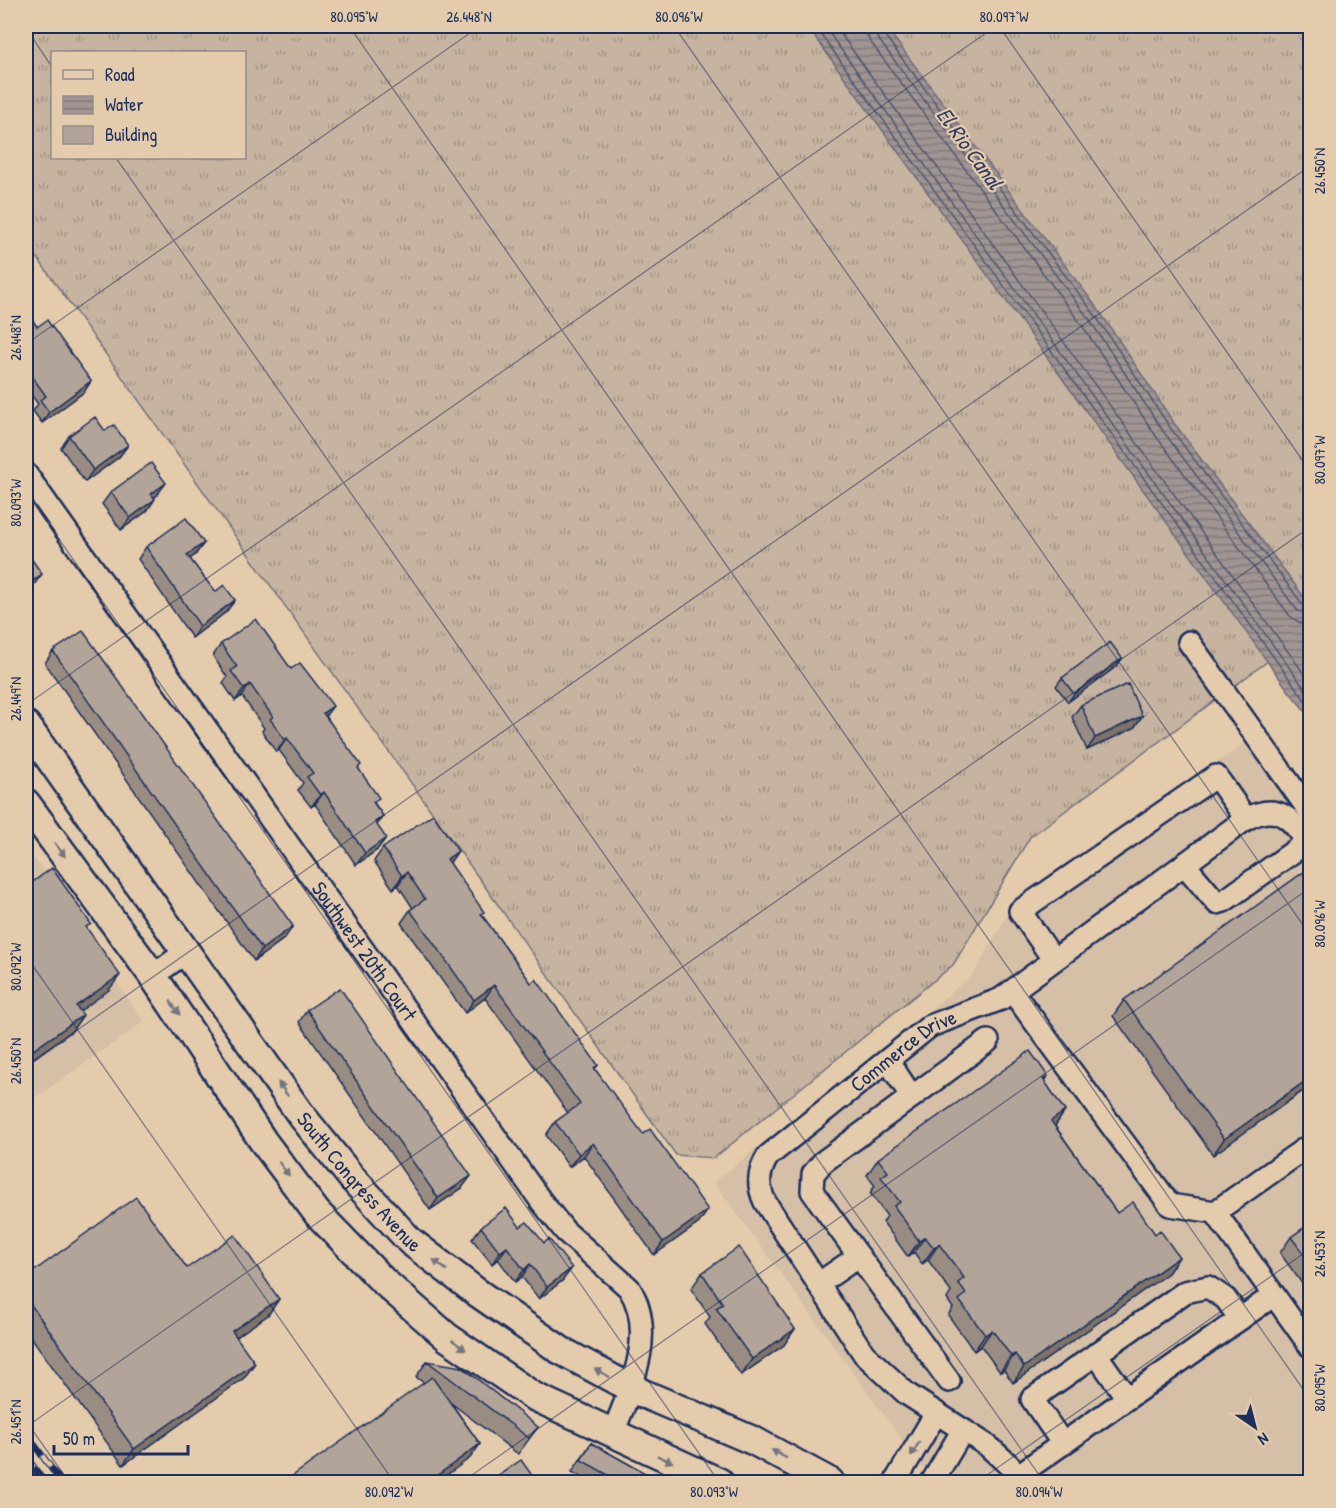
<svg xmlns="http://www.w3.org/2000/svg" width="1336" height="1508" font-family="'Patrick Hand',sans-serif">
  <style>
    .built { fill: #d5bfa6 }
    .grass { fill: url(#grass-tufts); stroke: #71727f; stroke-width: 1.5; fill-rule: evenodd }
    .water { fill: url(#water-rules); stroke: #6b6c7d; stroke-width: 1.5 }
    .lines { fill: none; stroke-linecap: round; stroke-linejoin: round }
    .shore { stroke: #505873; stroke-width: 1.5 }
    .minor-casing { stroke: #1b2f5e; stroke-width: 26 }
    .major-casing { stroke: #1b2f5e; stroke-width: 32 }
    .minor { stroke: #e4cbac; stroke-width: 21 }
    .major { stroke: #e4cbac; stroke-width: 27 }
    .rail-casing { stroke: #1b2f5e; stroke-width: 7 }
    .rail { stroke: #e4cbac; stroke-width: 4.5; stroke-dasharray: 14; stroke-linecap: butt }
    .wall { fill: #998d83; stroke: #1b2f5e; stroke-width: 1.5 }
    .shaded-wall { fill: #7d736a; stroke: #1b2f5e; stroke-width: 1.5 }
    .building { fill: #b2a498; stroke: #1b2f5e; stroke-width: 1.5 }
    .oneway { fill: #757581 }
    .ticks { fill: none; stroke: #1b2f5e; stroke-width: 1.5; stroke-opacity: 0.45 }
    .labels { text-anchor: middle; stroke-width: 4.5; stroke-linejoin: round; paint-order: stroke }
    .street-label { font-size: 21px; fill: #1b2f5e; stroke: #e4cbac }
    .water-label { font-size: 22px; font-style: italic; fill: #2f3e66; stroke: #e4cbac }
    .neatline { fill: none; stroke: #1b2f5e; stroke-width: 2 }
    .ticks-label { font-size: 15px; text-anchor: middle; fill: #1b2f5e }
  </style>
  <defs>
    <pattern id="grass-tufts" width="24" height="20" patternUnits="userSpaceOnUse" patternTransform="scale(1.5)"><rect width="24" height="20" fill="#c7b4a0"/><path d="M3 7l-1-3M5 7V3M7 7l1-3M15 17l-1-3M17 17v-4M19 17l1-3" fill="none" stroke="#a19386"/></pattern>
    <pattern id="water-rules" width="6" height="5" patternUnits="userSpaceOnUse" patternTransform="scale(1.5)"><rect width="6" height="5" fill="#a09592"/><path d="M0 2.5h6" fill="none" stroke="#827a7a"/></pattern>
  </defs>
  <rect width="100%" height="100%" fill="#e4cbac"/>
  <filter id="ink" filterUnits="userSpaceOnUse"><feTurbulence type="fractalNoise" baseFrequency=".0167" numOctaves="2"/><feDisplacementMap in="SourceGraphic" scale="12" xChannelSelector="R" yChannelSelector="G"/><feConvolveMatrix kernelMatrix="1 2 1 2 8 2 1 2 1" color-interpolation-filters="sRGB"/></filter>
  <g filter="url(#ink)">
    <path class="built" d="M1247 742 1310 828V1482H933L714 1182 973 975 1015 902Z
      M26 846 144 1022 26 1104Z"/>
    <path class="grass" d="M26 26H1310V630L1030 837 953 965 714 1158 676 1155 26 242ZM52 52H244V158H52Z"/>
    <path class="water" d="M807 26H885L1100 312 1174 423 1310 605V717L1288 690Z"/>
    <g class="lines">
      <path class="shore" d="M815 26 1310 707
        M824 26 1310 696
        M835 26 1310 682
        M864 26 869 40 1081 324 1156 436 1290 616 1300 623 1310 625
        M873 26 876 36 1089 319 1163 431 1297 610 1310 616
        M881 26 882 32 1095 315 1169 426 1303 605 1310 608"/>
      <g class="minor-casing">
        <g id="minor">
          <path id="s1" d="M26 474 541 1201 565 1231 629 1288C658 1333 630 1390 612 1435"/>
          <path d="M1189 642 1310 812"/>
          <path d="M1184 864 1217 903 1224 901 1307 842"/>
          <path d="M1053 959 1020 911 1216 776 1246 819"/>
          <path d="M153 976 187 951"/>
          <path d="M1012 991 1170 1205 1215 1212 1310 1346"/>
          <path d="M888 1061 912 1097"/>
          <path d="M1215 1212 1310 1145"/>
          <path d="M818 1284 859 1256"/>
          <path d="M1096 1354 1127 1398"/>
          <path d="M949 1381 812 1191 813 1174 823 1162 988 1041"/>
          <path d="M1063 1444 1032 1399 1185 1292 1208 1287 1226 1299 1240 1319"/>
          <path d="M1017 1476 1274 1295"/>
          <path d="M895 1482 935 1415"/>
          <path d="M932 1482 963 1430"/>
          <path id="s2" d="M1021 1482 1009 1465 988 1446 907 1394 864 1354 765 1202C757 1185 758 1172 768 1156L930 1026 1001 999 1246 819C1280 801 1292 820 1310 846"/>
        </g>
      </g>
      <g class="major-casing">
        <g id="major">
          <path id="s3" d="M26 725 301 1115 352 1178 410 1241 475 1291 560 1350 630 1388 754 1441 830 1482"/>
          <path d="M26 803 153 976 263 1141 317 1213 382 1280 447 1337 533 1396 719 1482"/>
        </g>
      </g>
      <use href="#minor" class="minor"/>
      <use href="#major" class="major"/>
      <g class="rail-casing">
        <path id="rail" d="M26 1433 61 1482
          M26 1456 44 1482"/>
      </g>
      <use href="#rail" class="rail"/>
    </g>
    <path class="wall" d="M26 315 91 381 84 392 42 423 33 411 38 404 26 388Z
      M69 436 128 445 119 457 85 482 61 448Z
      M111 492 157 495 154 498 147 511 121 530 102 504Z
      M204 543 195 555 190 559 215 592 235 600 226 612 192 638 138 559 146 547Z
      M221 644 291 669 326 716 359 769 375 804 383 816 377 825V850L356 865 315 804 311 807 298 790 303 783 279 750 276 752 262 731 264 728 242 696 235 701 223 683 227 677 213 656Z
      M53 651 285 938 254 961 45 663Z
      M1122 658 1117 666 1068 702 1056 686 1062 678Z
      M1081 705 1142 716 1134 728 1087 750 1072 717Z
      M383 848 450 863 482 915 531 983 598 1065 595 1069 699 1223 654 1255 584 1156 569 1167 546 1135 555 1122 568 1113 485 998 465 1013 401 923 410 910 413 908 398 885 393 889 374 861Z
      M1311 872V1085L1213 1155 1113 1016 1124 1000Z
      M307 1010 462 1188 430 1210 299 1022Z
      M1048 1076 1044 1081 1065 1111 1055 1126 1117 1213 1155 1234 1179 1257 1168 1273 1013 1383 1004 1370 1000 1372 981 1346 974 1351 948 1315 953 1308 947 1299 951 1292 928 1260 922 1264 914 1252 908 1257 883 1222 887 1216 870 1193 875 1186 867 1175 878 1159Z
      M1311 1223V1296L1280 1253 1291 1237Z
      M481 1227 563 1280 539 1299 522 1277 515 1282 498 1259 492 1264 472 1239Z
      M187 1268 279 1299 268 1315 236 1337 244 1378 123 1465 26 1330V1277Z
      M702 1273 784 1345 741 1375 705 1324 710 1317 691 1289Z
      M427 1361 538 1427 518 1454 451 1403 480 1444 470 1458 424 1383 416 1377Z
      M591 1443 661 1482H591L572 1472Z"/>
    <path class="shaded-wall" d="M91 381 84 392 42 423 49 412Z
      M128 445 119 457 85 482 93 470Z
      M166 483 157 495 143 506 151 494Z
      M155 499 147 511 121 530 130 518Z
      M204 543 195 555 179 567 187 555Z
      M42 574 33 586 26 592V586Z
      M235 600 226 612 192 638 200 626Z
      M1122 658 1117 666 1068 702 1074 694Z
      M250 684 242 696 235 701 244 689Z
      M333 706 324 718 323 713Z
      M1142 716 1134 728 1087 750 1095 738Z
      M287 738 279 750 276 752 285 740Z
      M324 792 315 804 311 807 320 795Z
      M383 816 374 828 375 822Z
      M386 838 377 850 356 865 365 853Z
      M458 851 449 864 447 859Z
      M407 872 398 885 393 889 402 876Z
      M293 926 285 938 254 961 262 949Z
      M120 975 109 990 65 1022 76 1006Z
      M494 985 485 998 465 1013 474 1000Z
      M83 1015 72 1031 26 1064V1055Z
      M1311 1077V1085L1213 1155 1224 1139Z
      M1065 1111 1054 1127 1051 1121Z
      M593 1143 584 1156 569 1167 579 1154Z
      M471 1176 462 1188 430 1210 438 1198Z
      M708 1210 699 1223 654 1255 663 1242Z
      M925 1237 914 1252 908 1257 919 1241Z
      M939 1244 928 1260 922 1264 934 1248Z
      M507 1247 498 1259 492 1264 500 1252Z
      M1179 1257 1168 1273 1013 1383 1024 1367Z
      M530 1264 522 1277 515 1282 524 1270Z
      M572 1268 563 1280 539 1299 547 1287Z
      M279 1299 268 1315 221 1347 232 1331Z
      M795 1329 784 1345 741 1375 752 1359Z
      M992 1330 981 1346 974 1351 985 1335Z
      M1015 1354 1004 1370 1000 1372 1011 1356Z
      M255 1363 244 1378 123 1465 134 1449Z
      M480 1444 470 1458 437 1482H428Z"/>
    <path class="building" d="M28 313 37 327 47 320 91 381 49 412 40 400 46 396 26 368V315Z
      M95 417 105 431 114 425 128 445 93 470 69 436Z
      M151 463 166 483 151 494 155 499 130 518 111 492Z
      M186 518 204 543 187 555 215 592 224 585 235 600 200 626 146 547Z
      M26 551 42 574 26 586Z
      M256 619 291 669 300 663 333 706 323 713 361 765 358 768 379 798 373 802 383 816 375 822 386 838 365 853 324 792 320 795 307 777 313 773 287 738 285 740 270 719 273 717 250 684 244 689 231 671 237 667 221 644Z
      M83 631 293 926 262 949 53 651Z
      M1110 642 1122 658 1074 694 1062 678Z
      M1128 684 1142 716 1095 738 1081 705Z
      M433 814 458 851 447 859 484 912 481 914 531 983 536 979 598 1065 594 1068 643 1134 650 1129 708 1210 663 1242 593 1143 579 1154 555 1122 580 1104 494 985 474 1000 410 910 425 899 407 872 402 876 383 848Z
      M52 868 91 924 86 927 120 975 76 1006 83 1015 26 1055V887Z
      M1308 869 1311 872V1077L1224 1139 1124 1000Z
      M340 988 471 1176 438 1198 307 1010Z
      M1030 1051 1048 1076 1043 1079 1065 1111 1051 1121 1117 1213 1133 1202 1155 1234 1160 1230 1179 1257 1024 1367 1015 1354 1011 1356 992 1330 985 1335 959 1300 966 1294 958 1283 964 1278 939 1244 934 1248 925 1237 919 1241 894 1206 900 1202 881 1177 888 1172 878 1159Z
      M136 1197 187 1268 235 1235 279 1299 232 1331 255 1363 134 1449 26 1298V1277Z
      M506 1208 520 1227 527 1222 544 1243 549 1239 572 1268 547 1287 530 1264 524 1270 507 1247 500 1252 481 1227Z
      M1311 1223V1264L1291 1237Z
      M739 1247 795 1329 752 1359 716 1308 723 1304 702 1273Z
      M427 1361 462 1367 538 1427 529 1438Z
      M432 1377 480 1444 428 1482H284Z
      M591 1443 661 1482H621L581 1460Z
      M521 1460 536 1481 533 1482H489Z"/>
    <defs><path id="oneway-solid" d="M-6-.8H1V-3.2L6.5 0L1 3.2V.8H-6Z" transform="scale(1.5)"/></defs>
    <g class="oneway">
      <use href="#oneway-solid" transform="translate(60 850) rotate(53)"/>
      <use href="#oneway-solid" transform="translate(175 1008) rotate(56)"/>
      <use href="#oneway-solid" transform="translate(283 1089) rotate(-125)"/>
      <use href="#oneway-solid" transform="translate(284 1169) rotate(53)"/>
      <use href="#oneway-solid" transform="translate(440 1265) rotate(-142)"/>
      <use href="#oneway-solid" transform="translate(459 1345) rotate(35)"/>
      <use href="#oneway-solid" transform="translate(602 1373) rotate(-152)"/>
      <use href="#oneway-solid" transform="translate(915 1449) rotate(121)"/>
      <use href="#oneway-solid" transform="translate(779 1454) rotate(-151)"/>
      <use href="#oneway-solid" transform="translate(665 1459) rotate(24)"/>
    </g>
  </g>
  <path class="ticks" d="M349 26 1310 1399M674 26 1310 935M999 26 1310 471M26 28 52 67M116 158 1044 1482M26 344 480 26M26 492 719 1482M26 705 996 26M26 956 394 1482M26 1066 1310 166M26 1421 69 1482M26 1427 1310 527M462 1482 1310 888M977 1482 1310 1249"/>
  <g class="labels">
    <g class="street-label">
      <text dy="7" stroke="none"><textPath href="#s1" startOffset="585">Southwest 20th Court</textPath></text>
      <text dy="7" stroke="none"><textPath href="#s2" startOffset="606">Commerce Drive</textPath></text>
      <text dy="7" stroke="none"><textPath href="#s3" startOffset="566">South Congress Avenue</textPath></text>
    </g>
    <g class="water-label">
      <text transform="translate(970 148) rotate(54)" y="8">El Rio Canal</text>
    </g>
  </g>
  <rect width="1336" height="1508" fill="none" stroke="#e4cbac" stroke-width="66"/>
  <rect x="51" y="51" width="195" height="108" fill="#e4cbac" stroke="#948d8d" stroke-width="1.5"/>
  <rect x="63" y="70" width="30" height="9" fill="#e4cbac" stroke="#948d8d" stroke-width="1.5"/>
  <text x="105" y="81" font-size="18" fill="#1b2f5e">Road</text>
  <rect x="63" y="96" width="30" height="18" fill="url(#water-rules)" stroke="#948d8d" stroke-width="1.5"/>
  <text x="105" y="111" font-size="18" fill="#1b2f5e">Water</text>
  <rect x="63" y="126" width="30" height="18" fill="#b2a498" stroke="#948d8d" stroke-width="1.5"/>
  <text x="105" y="141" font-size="18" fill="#1b2f5e">Building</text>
  <g transform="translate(1255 1427) rotate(145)" stroke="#e4cbac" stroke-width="4.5" paint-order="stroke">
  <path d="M0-4.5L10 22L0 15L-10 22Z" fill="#1b2f5e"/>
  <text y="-9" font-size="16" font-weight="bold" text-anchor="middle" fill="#1b2f5e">N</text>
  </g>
  <path d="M54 1445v9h134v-9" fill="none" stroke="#1b2f5e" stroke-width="3"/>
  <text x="63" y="1445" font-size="18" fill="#1b2f5e" stroke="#e4cbac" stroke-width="4.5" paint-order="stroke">50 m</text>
  <rect x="33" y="33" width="1270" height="1442" class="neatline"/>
  <g class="ticks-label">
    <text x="354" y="22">80.095°W</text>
    <text x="469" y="22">26.448°N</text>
    <text x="679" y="22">80.096°W</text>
    <text x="1004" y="22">80.097°W</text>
    <text transform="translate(1320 171) rotate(-90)" y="5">26.450°N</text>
    <text transform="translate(16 338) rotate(-90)" y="5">26.448°N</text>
    <text transform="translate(1320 460) rotate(-90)" y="5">80.097°W</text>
    <text transform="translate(16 503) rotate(-90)" y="5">80.093°W</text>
    <text transform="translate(16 699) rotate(-90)" y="5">26.449°N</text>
    <text transform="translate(1320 924) rotate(-90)" y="5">80.096°W</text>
    <text transform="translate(16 967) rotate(-90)" y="5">80.092°W</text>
    <text transform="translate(16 1061) rotate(-90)" y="5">26.450°N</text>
    <text transform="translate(1320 1254) rotate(-90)" y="5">26.453°N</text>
    <text transform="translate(1320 1388) rotate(-90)" y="5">80.095°W</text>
    <text transform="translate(16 1422) rotate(-90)" y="5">26.451°N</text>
    <text x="389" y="1497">80.092°W</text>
    <text x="714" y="1497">80.093°W</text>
    <text x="1039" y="1497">80.094°W</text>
  </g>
</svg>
